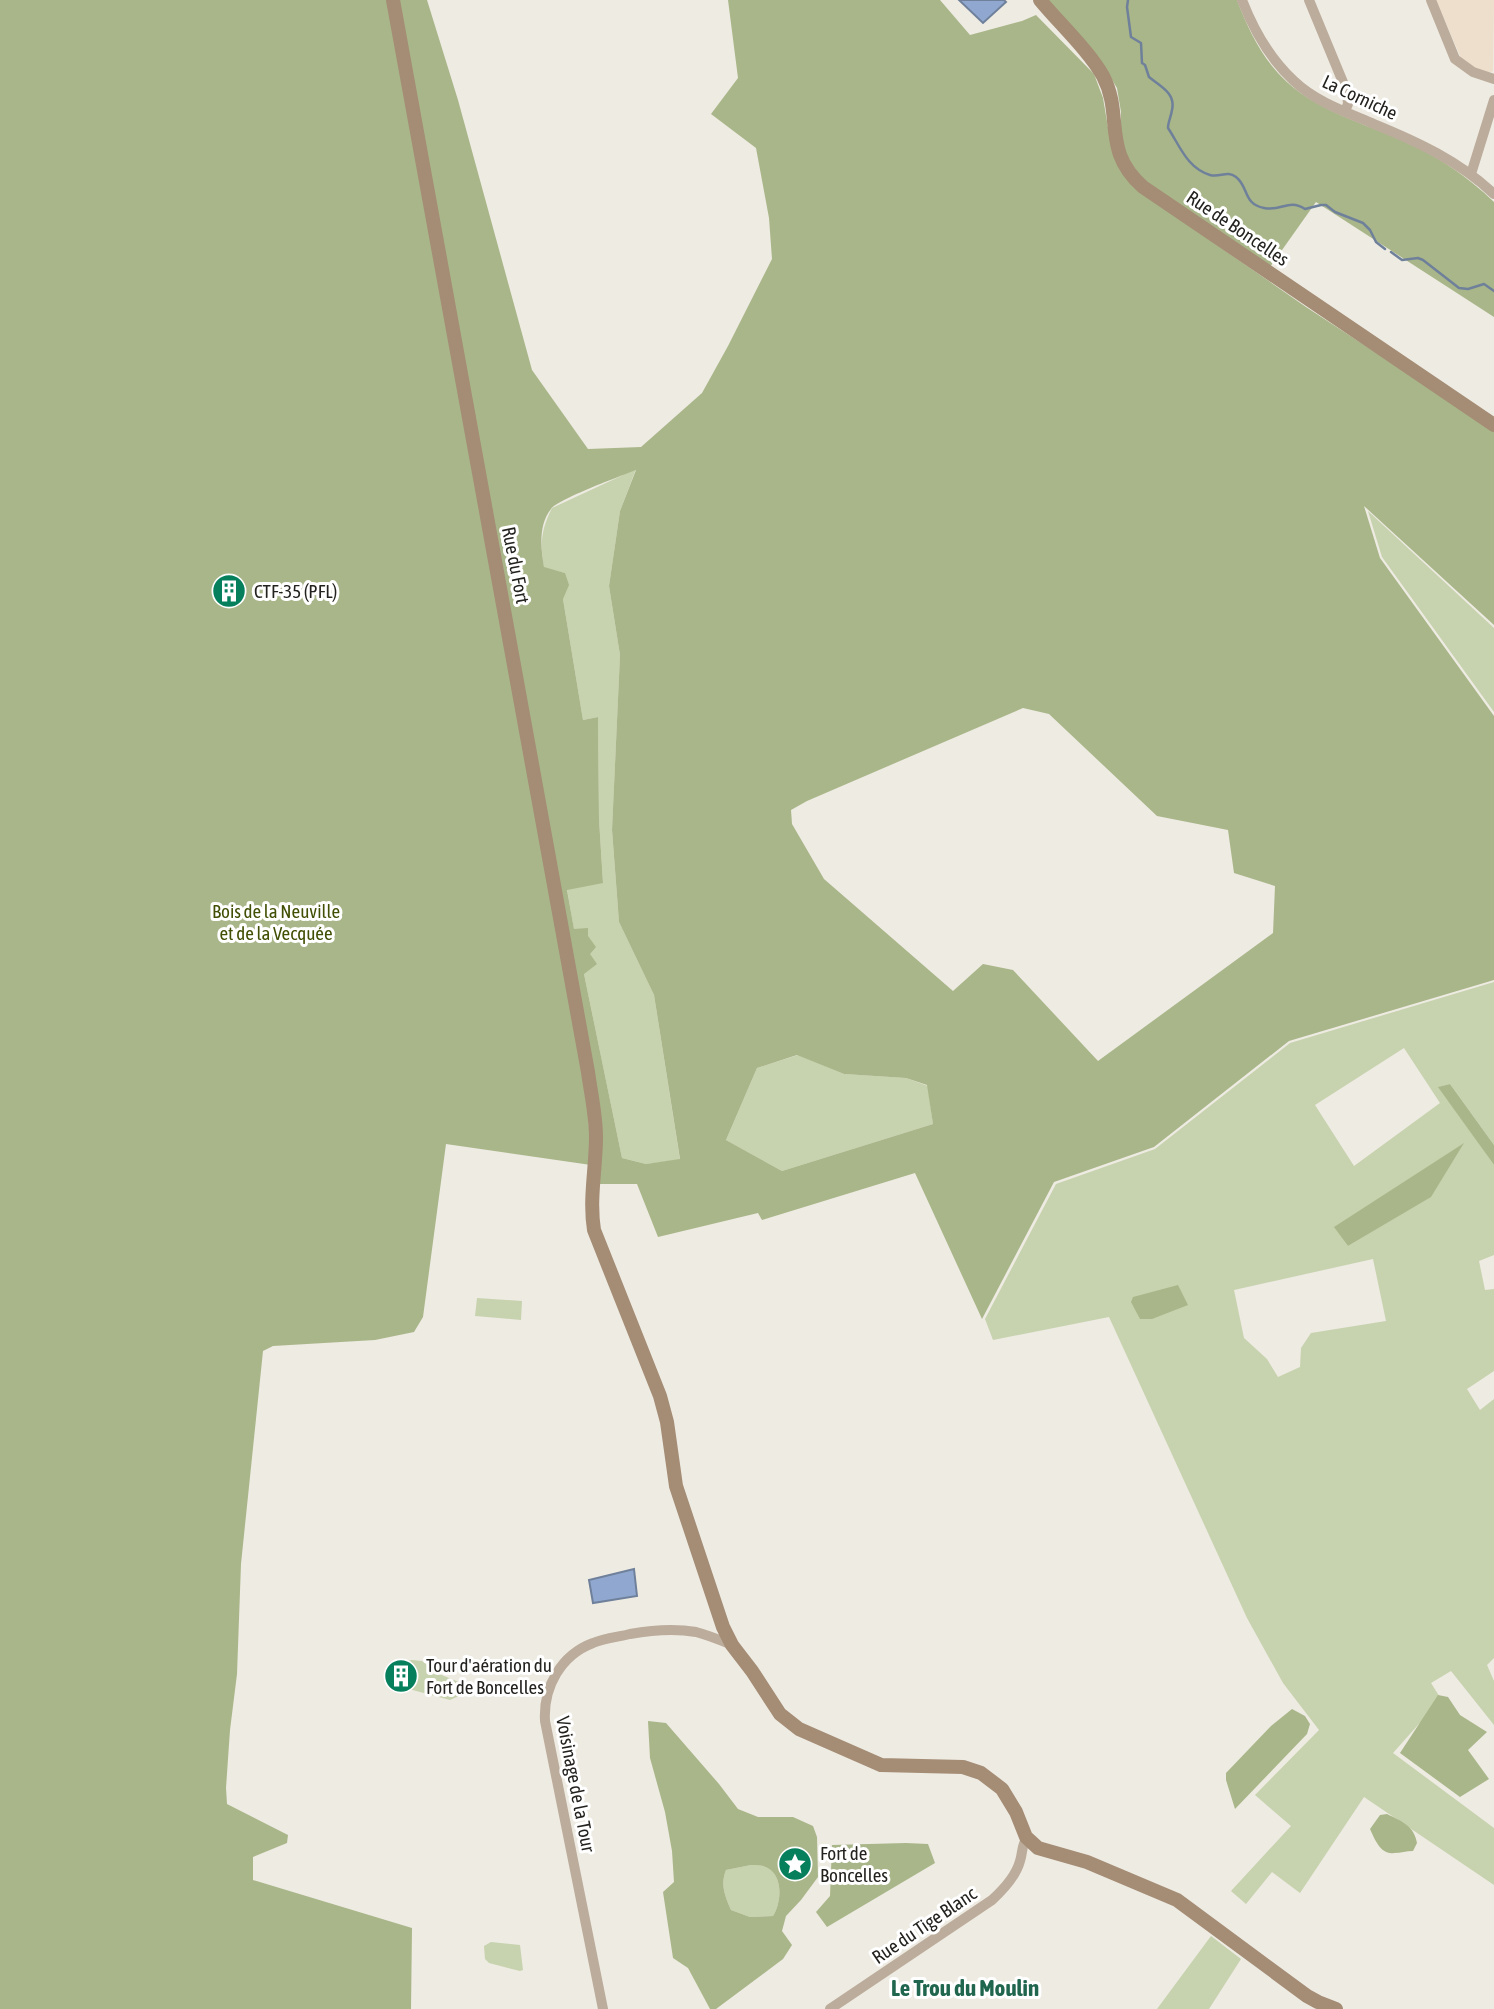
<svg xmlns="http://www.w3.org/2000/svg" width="1494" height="2009" font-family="'Asap Condensed',sans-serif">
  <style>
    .education { fill: #eddfcc }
    .green { fill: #c7d2ae; fill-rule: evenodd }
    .forest { fill: #a9b689; fill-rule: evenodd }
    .water { fill: #90a8d0; stroke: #6f809b; stroke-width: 2 }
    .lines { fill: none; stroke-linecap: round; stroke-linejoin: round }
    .stream { stroke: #6f809b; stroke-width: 2.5 }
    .street { stroke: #bcac9c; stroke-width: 10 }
    .secondary { stroke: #a48c75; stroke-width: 14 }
    .labels { text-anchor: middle; stroke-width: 6; stroke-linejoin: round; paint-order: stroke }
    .street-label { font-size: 19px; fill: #23221f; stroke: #fff }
    .poi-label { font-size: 19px; fill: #23221f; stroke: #fff; text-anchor: start }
    .park-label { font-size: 19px; fill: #415005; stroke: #fff }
    .quarter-label { font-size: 23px; font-weight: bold; fill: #20664e; stroke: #fff }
  </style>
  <rect width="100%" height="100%" fill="#eeebe2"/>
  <path class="education" d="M1436 0H1494L1493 71 1488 73 1473 67 1461 58Z"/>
  <path class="green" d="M636 469 620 511 609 586 620 655 612 831 619 922 654 995 680 1160 646 1164 622 1158 584 974 589 954 574 930 567 889 603 882 599 819 598 717 583 720 563 599 565 573 544 568C540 543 541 530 552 508Z
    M1368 511 1494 628V712L1382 557Z
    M1494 982V1145L1450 1084 1439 1087 1494 1165V1255L1479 1261 1485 1290 1494 1289V1371L1467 1389 1480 1410 1494 1399V1658L1487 1665 1494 1681V1725L1451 1671 1431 1683 1441 1699 1393 1753 1494 1828V1885L1364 1797 1300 1893 1272 1872 1246 1904 1231 1891 1291 1826 1255 1795 1319 1730 1283 1683 1247 1618 1109 1317 993 1340 985 1319 1056 1184 1155 1149 1290 1043ZM1404 1048 1440 1103 1354 1166 1315 1105ZM1463 1144 1430 1197 1348 1246 1335 1227ZM1373 1259 1386 1321 1311 1333 1301 1348 1300 1367 1278 1377 1267 1359 1244 1338 1234 1290Z
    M798 1055 844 1074 906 1078 928 1086 933 1124 782 1171 726 1140 757 1068Z
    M477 1298 522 1301 521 1320 475 1316Z
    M412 1660 422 1661 439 1674 459 1682 461 1692 459 1696 450 1700 394 1685 392 1680C400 1667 394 1662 412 1660Z
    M751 1865C755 1865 759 1865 763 1866 784 1872 782 1902 773 1916L750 1917 731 1910C725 1896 720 1885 726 1870Z
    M1211 1936 1241 1959 1209 2009H1157Z
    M491 1942 520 1945 523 1970 520 1971 489 1963 485 1959 484 1946Z"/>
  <path class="forest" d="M0 0H388L587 1092 591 1165 446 1144 423 1317 414 1332 375 1340 273 1346 263 1351 241 1564 237 1674 230 1730 226 1788 227 1804 288 1835 287 1843 253 1857V1880L412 1928 411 2009H0Z
    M398 0H427L458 100 532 370 588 449 641 447 702 393 728 346 772 259 769 218 756 148 711 114 738 78 728 0H940L970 35 1022 21 1036 15 1094 74 1103 98 1112 151 1148 197 1306 307 1494 430V625L1364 506 1380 558 1494 716V980L1289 1041 1154 1147 1054 1182 982 1319 915 1173 762 1220 758 1213 658 1237 637 1184H597L599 1135ZM636 470 620 511 609 586 620 655 612 830 619 922 654 995 680 1159 646 1164 622 1158 584 974 597 964 590 954 596 947 588 936V928L574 929 567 890 603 883 599 819 598 717 583 720 563 599 569 585 565 573 544 567C541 549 538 525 551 509 558 499 621 476 636 470ZM1023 708 1049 714 1157 816 1228 830 1234 873 1275 886 1273 933 1098 1061 1013 970 983 964 953 991 824 879 792 824 791 810 807 801ZM797 1055 844 1074 906 1078 927 1085 933 1124 782 1171 726 1140 757 1068Z
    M1046 0H1237C1249 31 1262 59 1287 82 1320 112 1366 124 1406 142 1439 157 1468 177 1494 202V317L1316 202 1270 267 1137 177 1121 141V112L1117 88 1105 68Z
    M1450 1084 1494 1145V1165L1438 1087Z
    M1464 1143 1431 1197 1348 1246 1334 1227Z
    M1178 1285 1188 1305 1152 1319H1140L1131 1302 1133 1297Z
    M1438 1695 1448 1697 1460 1715 1487 1732 1468 1750 1489 1779 1460 1797 1400 1753Z
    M1292 1709 1305 1716 1310 1724 1307 1734 1235 1809 1226 1780V1773L1271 1726Z
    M648 1721 666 1723 719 1784 738 1809 758 1817H793L813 1826 817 1837 818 1877 801 1900 786 1916 782 1931 792 1945 783 1959 716 2009H710L688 1968 673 1958 663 1892 674 1882 672 1851 665 1812 650 1758ZM751 1865C755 1865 759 1865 763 1866 784 1872 782 1902 773 1916L750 1917 731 1910C725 1896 720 1885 726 1870Z
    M1387 1814C1403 1822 1414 1826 1417 1843L1413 1851C1406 1851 1401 1853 1394 1853 1381 1855 1375 1840 1370 1829L1380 1815Z
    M906 1843 928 1844 935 1863 827 1927 816 1912 830 1896 832 1845Z"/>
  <path class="water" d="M959 0H1004L1006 2 983 23Z
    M634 1569 637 1596 593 1603 589 1580Z"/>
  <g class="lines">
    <path class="stream" d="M1128 0 1127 7 1131 37 1141 43 1142 63 1145 65 1149 77C1160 86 1176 93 1172 110 1171 117 1168 122 1168 128 1180 146 1187 168 1210 175 1220 178 1227 170 1236 177 1249 187 1243 204 1264 208 1282 212 1288 198 1305 209L1321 205H1326L1335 212 1363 223 1370 230 1376 242 1385 249
      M1391 252 1402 260 1418 258 1423 260 1459 288 1468 289 1484 284 1494 291"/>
    <path class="street" d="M1242 0C1254 31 1269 58 1294 81 1316 102 1346 112 1374 124 1418 142 1459 161 1494 194
      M1309 0 1347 92 1348 104 1345 111
      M1431 0 1455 59 1473 72 1494 79
      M1471 174 1494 100
      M603 2009 545 1721C543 1687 561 1655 593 1643 605 1638 618 1637 630 1634 652 1630 674 1628 696 1632 708 1635 720 1640 732 1645
      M830 2009 992 1900C1004 1889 1016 1876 1020 1861 1023 1852 1021 1846 1027 1838"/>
    <path class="secondary" d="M393 0 588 1072C591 1094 596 1115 596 1137 596 1168 589 1199 594 1230L660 1396 667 1422 676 1486 723 1627 732 1645 752 1671 780 1714 799 1729 881 1765 963 1767 981 1773 1002 1789 1016 1812 1026 1837 1038 1848 1087 1862 1177 1900 1307 1996 1318 2002 1336 2009
      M1040 0C1059 23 1089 51 1103 76 1124 116 1101 150 1143 187L1494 425"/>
  </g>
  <defs>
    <g id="building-disc" transform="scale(1.75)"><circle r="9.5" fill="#067f5d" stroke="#fff"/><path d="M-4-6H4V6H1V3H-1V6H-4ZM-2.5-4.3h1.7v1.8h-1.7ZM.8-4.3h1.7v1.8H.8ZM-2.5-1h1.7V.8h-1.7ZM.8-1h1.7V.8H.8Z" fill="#fff"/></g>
    <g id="sight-disc" transform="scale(1.75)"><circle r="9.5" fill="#067f5d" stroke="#fff"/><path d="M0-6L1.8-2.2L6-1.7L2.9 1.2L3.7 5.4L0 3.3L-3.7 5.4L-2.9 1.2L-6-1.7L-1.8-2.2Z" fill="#fff"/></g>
  </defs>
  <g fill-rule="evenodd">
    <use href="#building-disc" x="229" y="591"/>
    <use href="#building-disc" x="401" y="1676"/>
    <use href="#sight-disc" x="795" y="1864"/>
  </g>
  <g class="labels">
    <g class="street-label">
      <text transform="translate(1360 97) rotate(25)" y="7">La Corniche</text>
      <text transform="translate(1238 228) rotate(34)" y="7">Rue de Boncelles</text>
      <text transform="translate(516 565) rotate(79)" y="7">Rue du Fort</text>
      <text transform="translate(576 1784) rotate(79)" y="7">Voisinage de la Tour</text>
      <text transform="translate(924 1925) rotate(-34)" y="7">Rue du Tige Blanc</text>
    </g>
    <g class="poi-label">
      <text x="254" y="598">CTF-35 (PFL)</text>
      <text x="426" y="1672">Tour d'aération du<tspan x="426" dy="22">Fort de Boncelles</tspan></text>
      <text x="820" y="1860">Fort de<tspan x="820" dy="22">Boncelles</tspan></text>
    </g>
    <g class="park-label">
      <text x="276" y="918">Bois de la Neuville<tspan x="276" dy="22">et de la Vecquée</tspan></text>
    </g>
    <g class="quarter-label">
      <text x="965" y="1996">Le Trou du Moulin</text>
    </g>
  </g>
</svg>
